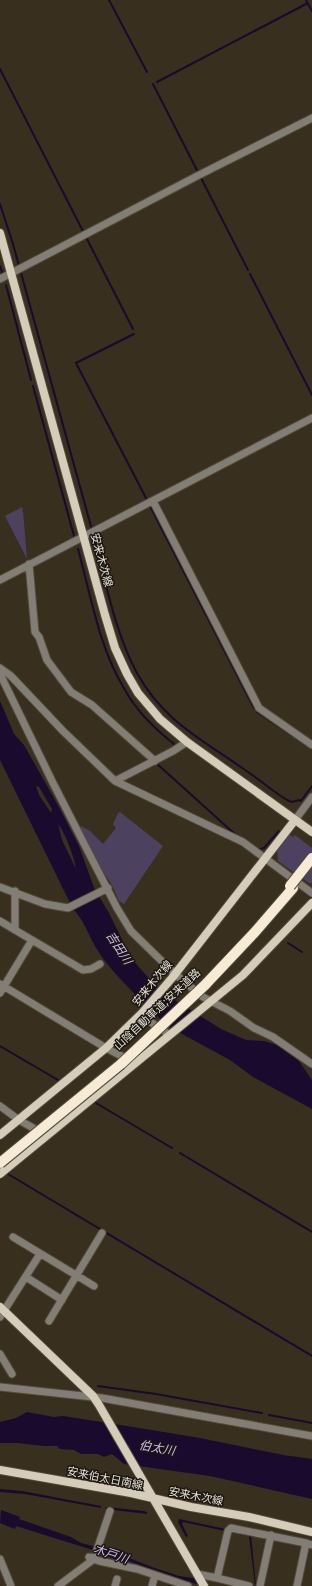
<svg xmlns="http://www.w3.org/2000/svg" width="312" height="1586" font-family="Poppins,'Noto Sans JP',sans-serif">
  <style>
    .green { fill: #4c4260 }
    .water { fill: #1a0a2d; fill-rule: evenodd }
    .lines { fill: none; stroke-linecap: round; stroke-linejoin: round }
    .stream { stroke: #1a0a2d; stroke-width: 2 }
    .minor-casing { stroke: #544b3b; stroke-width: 9 }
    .major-casing { stroke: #544b3b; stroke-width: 10 }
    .highway-casing { stroke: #544b3b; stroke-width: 12 }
    .minor { stroke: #837e75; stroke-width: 7 }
    .major { stroke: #d6ccba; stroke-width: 8 }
    .highway { stroke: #f7ebd6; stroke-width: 10 }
    .highway-bridge-casing { stroke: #544b3b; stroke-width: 12; stroke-linecap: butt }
    .highway-bridge { stroke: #f7ebd6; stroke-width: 10 }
    .labels { text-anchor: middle; stroke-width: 3; stroke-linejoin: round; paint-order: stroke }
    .street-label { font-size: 11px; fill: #e6e1d6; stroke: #1b1710 }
    .water-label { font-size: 12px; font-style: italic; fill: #ceb6fa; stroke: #1b1710 }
  </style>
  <rect width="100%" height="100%" fill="#382f1e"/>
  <path class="green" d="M22 507 23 511 27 559 5 516Z
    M120 812 163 846 124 904 119 901 112 885 99 865 80 827 81 826 90 831 103 844 116 828 113 824 118 813Z
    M289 834 293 837 295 835 312 848V883H309L278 861 277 849Z"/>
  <path class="water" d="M0 701 14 734 24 745 60 809 79 846 94 888 109 913 131 958 159 990 145 1005C128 986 108 969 95 946 88 934 84 920 73 909L0 760ZM36 786 39 787 52 809 51 813 39 795ZM58 824C65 832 75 859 76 869L62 840Z
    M162 992 221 1029 246 1040 264 1041 277 1045 299 1061 312 1080V1109L253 1077 230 1060 171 1028 148 1008Z
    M27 1412 54 1417 63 1416 102 1422 200 1438 283 1455 312 1459V1499L210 1476 124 1464 112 1454 104 1457 98 1454H81L74 1450 60 1449 57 1446H44L17 1443H0V1422L16 1418Z
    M0 1489 22 1491 101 1506V1508L25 1494 0 1492Z
    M106 1507 144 1511 147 1512V1514L105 1509Z
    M1 1510 20 1517 19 1519 71 1537 81 1543 97 1547 96 1551 16 1526 15 1529 0 1523Z
    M179 1519 226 1529 225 1531 183 1522 182 1524 188 1536 186 1537 178 1522Z
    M231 1530 251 1534 256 1586 255 1585 249 1536 230 1532Z
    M99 1546 152 1567 179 1576 199 1579 202 1586 128 1561 114 1559 97 1552Z"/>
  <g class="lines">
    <path class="stream" d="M109 0 147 72
      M306 0 312 11
      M0 69 133 329
      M157 82 308 3
      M153 84 248 270
      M0 204 13 244 92 530
      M0 266 2 272
      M250 274 312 395
      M6 285 31 380
      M134 334 76 363 147 500
      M33 386 74 536
      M150 506 254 708
      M93 534C105 579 115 633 137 673 163 721 203 740 245 770 259 779 272 791 287 800L292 802 299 800 301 801 312 786
      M78 549C91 596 99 648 125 690 137 712 155 729 174 744
      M257 712 312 749
      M156 763 237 836
      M257 850 264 848 279 831
      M288 943 302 952
      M0 1046 58 1080
      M96 1103 172 1148
      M180 1153 312 1232
      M8 1174 312 1356
      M98 1386 156 1394 262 1413
      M269 1415 312 1423"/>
    <g class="minor-casing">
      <path id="minor" d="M0 279 199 175 312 118
        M153 501 259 708 312 745
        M29 564 35 632 39 637 47 660 71 692 92 705 155 761
        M0 580 312 418
        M0 668 11 676 63 731 115 781 243 842 312 893
        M0 674 53 783 117 908 131 931 175 974 203 997 230 1011 254 1028 273 1037 312 1064
        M115 781 173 751 187 742
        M295 820 312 797
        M0 887 45 904 68 908 108 888
        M0 921 32 940 0 993
        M15 930V891
        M32 940 83 970 91 969 100 964
        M0 984 106 1048 129 1060
        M140 1015 170 1035
        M0 1106 19 1120 42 1133
        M13 1237 94 1286
        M26 1277 62 1300
        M0 1317 40 1254
        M49 1321 102 1233
        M0 1354 12 1374
        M0 1387 102 1398 312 1436
        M89 1557 99 1561 137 1569 188 1586
        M0 1559 11 1586
        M197 1574 217 1578 228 1531 231 1528 306 1543
        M217 1578 249 1586
        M58 1586 94 1559 110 1511
        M115 1586 117 1579
        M152 1586 154 1579
        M260 1586 271 1535
        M297 1586 306 1543 312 1545"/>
    </g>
    <g class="major-casing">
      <path id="major" d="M0 233 105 615 115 648 127 674 138 693 160 719 187 742 312 832
        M0 1135 106 1048 142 1013 172 978 295 820
        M0 1174 243 975 312 903
        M0 1307 93 1396 99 1405 204 1586
        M0 1470 131 1493 191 1507 249 1517 312 1532"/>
    </g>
    <g class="highway-casing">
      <path id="highway" d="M205 985 255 932 293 888"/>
    </g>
    <use href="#minor" class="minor"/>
    <use href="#major" class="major"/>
    <use href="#highway" class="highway"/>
    <g class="highway-bridge-casing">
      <path id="highway-bridge" d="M290 886 312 858
        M0 1163 121 1064 205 985"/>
    </g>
    <use href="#highway-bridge" class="highway-bridge"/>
  </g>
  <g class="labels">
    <g class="street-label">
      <text transform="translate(102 560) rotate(75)" y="4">安来木次線</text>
      <text transform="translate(152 983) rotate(-50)" y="4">安来木次線</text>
      <text transform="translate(157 1009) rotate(-43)" y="4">山陰自動車道;安来道路</text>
      <text transform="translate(105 1478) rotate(11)" y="4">安来伯太日南線</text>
      <text transform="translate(196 1496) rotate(11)" y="4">安来木次線</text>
    </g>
    <g class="water-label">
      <text transform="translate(119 948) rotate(57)" y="4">吉田川</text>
      <text transform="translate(157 1448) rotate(10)" y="4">伯太川</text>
      <text transform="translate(111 1554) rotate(18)" y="4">木戸川</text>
    </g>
  </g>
</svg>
